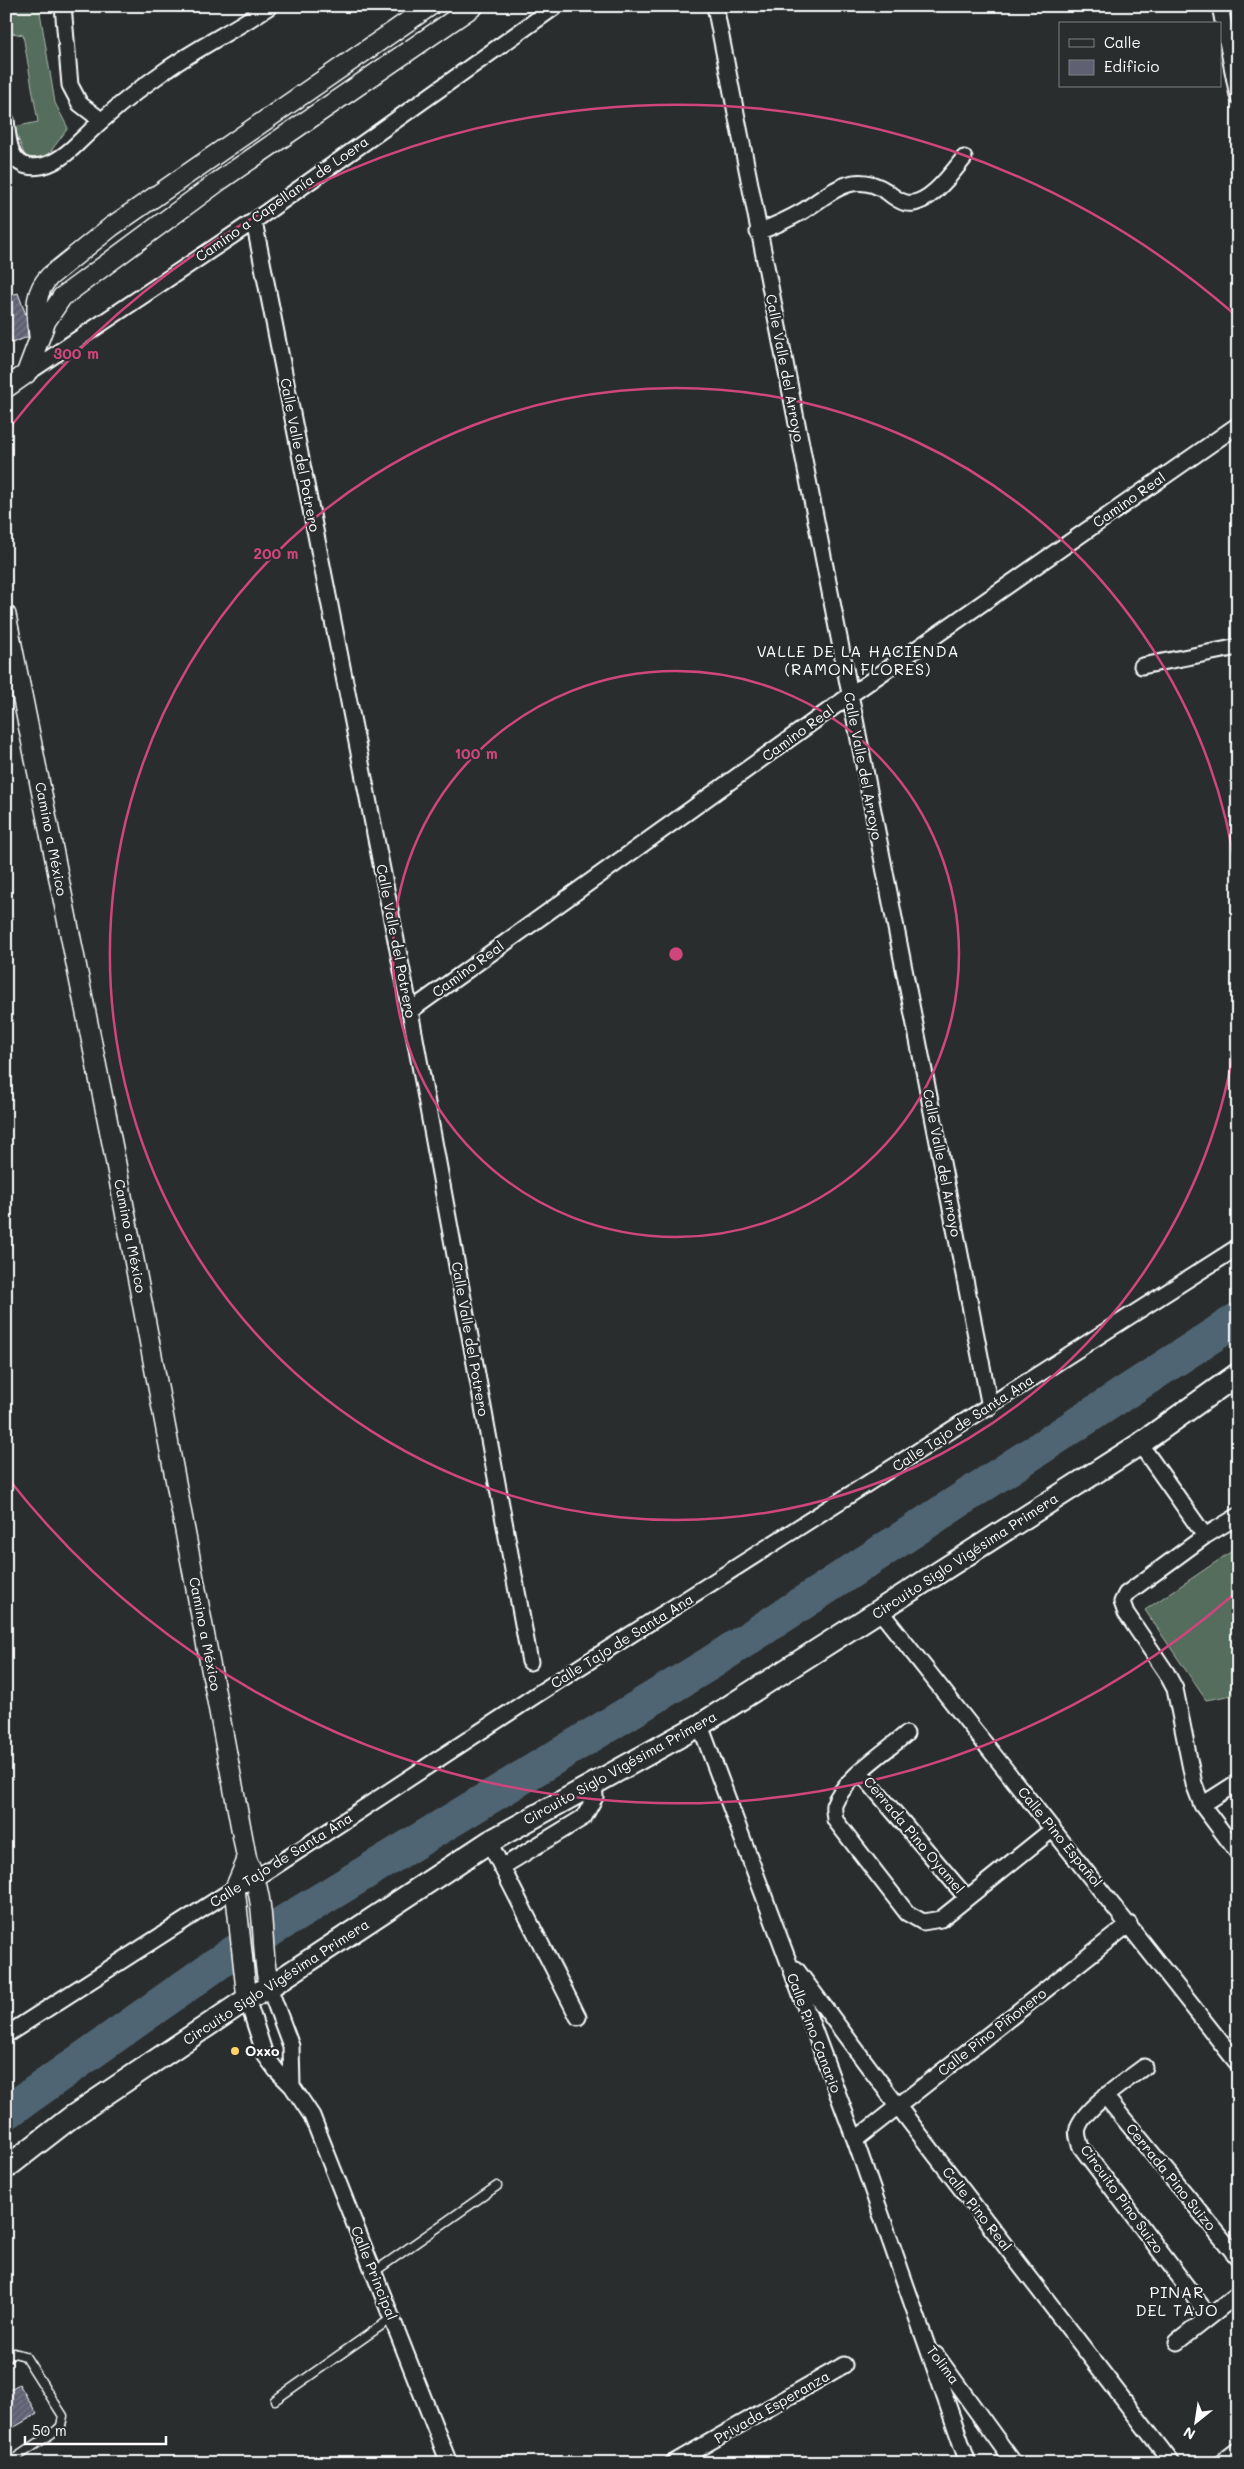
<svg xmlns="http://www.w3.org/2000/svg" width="1244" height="2469" font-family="Mali,sans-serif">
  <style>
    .grass { fill: #546d5c; stroke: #aab6ae }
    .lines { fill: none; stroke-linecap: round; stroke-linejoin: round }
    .river { stroke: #4f6573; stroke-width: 34 }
    .building { fill: url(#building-hatch); stroke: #fff }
    .service-casing { stroke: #fff; stroke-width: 11 }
    .minor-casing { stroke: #fff; stroke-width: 19 }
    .tertiary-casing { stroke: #fff; stroke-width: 22 }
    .secondary-casing { stroke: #fff; stroke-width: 25 }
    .service { stroke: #2a2d2e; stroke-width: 8 }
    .minor { stroke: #2a2d2e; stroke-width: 15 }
    .tertiary { stroke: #2a2d2e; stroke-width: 19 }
    .secondary { stroke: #2a2d2e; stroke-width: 21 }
    .ring { fill: none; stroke: #ce467c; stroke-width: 2.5 }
    .poi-dot { fill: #ffd166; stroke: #2a2d2e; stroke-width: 2 }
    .labels { text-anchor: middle; stroke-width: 4.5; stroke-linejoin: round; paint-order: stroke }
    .street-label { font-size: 14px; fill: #fff; stroke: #2a2d2e }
    .poi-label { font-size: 14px; font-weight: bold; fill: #fff; stroke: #2a2d2e; text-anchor: start }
    .quarter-label { font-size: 16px; letter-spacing: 1px; fill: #fff; stroke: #2a2d2e }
    .centre { fill: #ce467c; stroke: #2a2d2e; stroke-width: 2.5 }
    .ring-label { font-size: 15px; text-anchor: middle; font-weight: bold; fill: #ce467c; stroke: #2a2d2e; stroke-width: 4.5; stroke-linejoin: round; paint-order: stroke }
  </style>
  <defs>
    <pattern id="building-hatch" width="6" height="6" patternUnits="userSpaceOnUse" patternTransform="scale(1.25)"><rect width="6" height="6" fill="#606073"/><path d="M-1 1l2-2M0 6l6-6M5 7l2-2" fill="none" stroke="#787888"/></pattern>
  </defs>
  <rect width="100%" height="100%" fill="#2a2d2e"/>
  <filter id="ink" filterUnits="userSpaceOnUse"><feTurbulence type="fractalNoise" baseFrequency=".02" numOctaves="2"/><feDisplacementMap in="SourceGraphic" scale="10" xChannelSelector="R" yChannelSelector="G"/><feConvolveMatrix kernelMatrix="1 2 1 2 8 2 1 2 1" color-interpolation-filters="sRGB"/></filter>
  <g filter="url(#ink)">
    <path class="grass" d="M6 6H39L55 103 68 128 48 155 28 164 14 127 38 122 23 35 6 32Z
      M1238 1547V1694L1206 1700 1145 1610Z"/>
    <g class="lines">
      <path class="river" d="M6 2113 228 1956 709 1664 1238 1319"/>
    </g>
    <path class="building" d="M18 293 26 315 28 337 6 345V297Z
      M19 2384 37 2414 6 2432V2392Z"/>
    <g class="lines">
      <g class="service-casing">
        <path id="service" d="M374 2272 497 2186
          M6 2358 14 2353 25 2356 63 2416 61 2426 57 2430 8 2463
          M275 2400 392 2318"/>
      </g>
      <g class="minor-casing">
        <path id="minor" d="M63 6 70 85 80 104 101 120
          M715 6 990 1407
          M1220 6 1238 96
          M6 120C8 136 8 161 27 166 46 170 65 156 78 143 104 117 134 92 166 70 199 47 236 29 270 6
          M254 221 410 1011 530 1662
          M758 232C774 226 789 219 803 211 819 201 834 187 853 183 865 181 877 185 886 191 892 196 898 201 906 203 928 207 952 173 964 158
          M26 374 254 221 556 6
          M1142 666 1238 647
          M410 1011 849 696 1238 425
          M1140 1444 1205 1536
          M1238 1516 1205 1536 1126 1594 1122 1602 1126 1613 1166 1672 1175 1689 1194 1784 1202 1805 1238 1853
          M880 1611 1238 2064
          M700 1725 855 2140 968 2463
          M906 1734C884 1753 844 1778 834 1805 833 1810 835 1815 835 1820L907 1913 923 1922 941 1919 1053 1829
          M860 1772 967 1898
          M1202 1805 1238 1782
          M489 1842 578 2017
          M502 1867 584 1817 595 1797 594 1782
          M796 1969 897 2105 1172 2463
          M269 1987 291 2046 292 2086
          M247 1999 265 2055 276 2070 292 2086 312 2116 449 2463
          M6 2035 235 1888 257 1878 536 1695 1238 1247
          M1144 2067C1127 2080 1084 2108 1078 2128 1076 2135 1079 2141 1081 2147L1209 2316
          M1105 2096 1238 2258
          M855 2140 1129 1924
          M1177 2342 1238 2294
          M936 2355 1014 2463
          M673 2463 844 2365
          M1221 2463 1238 2450"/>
      </g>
      <g class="tertiary-casing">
        <path id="tertiary" d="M39 336C37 313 32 294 50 276L111 227 430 6
          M6 388 26 374 46 321 62 297 219 181 474 6
          M6 615 113 1148 247 1860C268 1900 259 1943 269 1987
          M247 1999 235 1888 247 1860"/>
      </g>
      <g class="secondary-casing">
        <path id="secondary" d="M6 2168 70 2118 247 1999 269 1987 489 1842 700 1725 1140 1444 1238 1374"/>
      </g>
      <use href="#service" class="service"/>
      <use href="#minor" class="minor"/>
      <use href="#tertiary" class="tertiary"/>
      <use href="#secondary" class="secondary"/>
    </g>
  </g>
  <g class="ring">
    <circle cx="676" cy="954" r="283"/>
    <path d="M1237 1028A566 566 0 1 1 1237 880"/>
    <path d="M1233 1595A849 849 0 0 1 7 1477M7 431A849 849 0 0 1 1233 313"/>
  </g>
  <circle class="poi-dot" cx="235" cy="2051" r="5"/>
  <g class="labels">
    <g class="street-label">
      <text transform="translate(282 199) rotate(-35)" y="5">Camino a Capellanía de Loera</text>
      <text transform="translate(785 368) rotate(79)" y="5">Calle Valle del Arroyo</text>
      <text transform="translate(300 455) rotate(79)" y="5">Calle Valle del Potrero</text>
      <text transform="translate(1129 500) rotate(-35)" y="5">Camino Real</text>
      <text transform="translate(798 733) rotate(-36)" y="5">Camino Real</text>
      <text transform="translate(863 766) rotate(79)" y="5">Calle Valle del Arroyo</text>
      <text transform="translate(51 839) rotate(79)" y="5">Camino a México</text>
      <text transform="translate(396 941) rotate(79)" y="5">Calle Valle del Potrero</text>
      <text transform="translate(468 969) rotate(-36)" y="5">Camino Real</text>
      <text transform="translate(942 1163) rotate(79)" y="5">Calle Valle del Arroyo</text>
      <text transform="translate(130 1236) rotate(79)" y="5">Camino a México</text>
      <text transform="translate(470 1339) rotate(80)" y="5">Calle Valle del Potrero</text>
      <text transform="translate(963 1423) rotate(-33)" y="5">Calle Tajo de Santa Ana</text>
      <text transform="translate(965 1556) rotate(-33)" y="5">Circuito Siglo Vigésima Primera</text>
      <text transform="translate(205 1634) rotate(79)" y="5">Camino a México</text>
      <text transform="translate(622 1641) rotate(-32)" y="5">Calle Tajo de Santa Ana</text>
      <text transform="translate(620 1768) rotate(-29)" y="5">Circuito Siglo Vigésima Primera</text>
      <text transform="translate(914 1835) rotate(50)" y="5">Cerrada Pino Oyamel</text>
      <text transform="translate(1060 1837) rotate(51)" y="5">Calle Pino Español</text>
      <text transform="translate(281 1860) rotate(-32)" y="5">Calle Tajo de Santa Ana</text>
      <text transform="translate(276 1982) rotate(-33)" y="5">Circuito Siglo Vigésima Primera</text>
      <text transform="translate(992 2032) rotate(-38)" y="5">Calle Pino Piñonero</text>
      <text transform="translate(814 2033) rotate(69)" y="5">Calle Pino Canario</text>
      <text transform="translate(1171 2177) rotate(51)" y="5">Cerrada Pino Suizo</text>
      <text transform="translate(1122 2199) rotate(54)" y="5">Circuito Pino Suizo</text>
      <text transform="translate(977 2209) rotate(52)" y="5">Calle Pino Real</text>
      <text transform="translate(374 2273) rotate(68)" y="5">Calle Principal</text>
      <text transform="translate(943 2365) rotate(53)" y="5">Tolima</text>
      <text transform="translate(772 2407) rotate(-30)" y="5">Privada Esperanza</text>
    </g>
    <g class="poi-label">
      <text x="245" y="2056">Oxxo</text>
    </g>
    <g class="quarter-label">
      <text x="858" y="657">VALLE DE LA HACIENDA<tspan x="858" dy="18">(RAMON FLORES)</tspan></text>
      <text x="1177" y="2298">PINAR<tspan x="1177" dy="18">DEL TAJO</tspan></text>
    </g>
  </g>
  <circle cx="676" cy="954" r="8" class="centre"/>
  <g class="ring-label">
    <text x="76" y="359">300 m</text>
    <text x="276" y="559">200 m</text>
    <text x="476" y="759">100 m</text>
  </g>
  <rect width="1244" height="2469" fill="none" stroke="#2a2d2e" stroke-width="25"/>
  <rect x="12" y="12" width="1219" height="2444" fill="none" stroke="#fff" stroke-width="2" filter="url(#ink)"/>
  <rect x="1059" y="22" width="162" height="65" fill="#2a2d2e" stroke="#7f8182"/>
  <rect x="1069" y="39" width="25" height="8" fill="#2a2d2e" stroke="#7f8182"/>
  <text x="1104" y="48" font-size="15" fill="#ffffff">Calle</text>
  <rect x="1069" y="60" width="25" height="15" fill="#606073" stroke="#7f8182"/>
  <text x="1104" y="72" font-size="15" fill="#ffffff">Edificio</text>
  <g transform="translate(1196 2422) rotate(210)" stroke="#2a2d2e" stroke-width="4" paint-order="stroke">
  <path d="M0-4L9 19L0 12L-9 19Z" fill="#ffffff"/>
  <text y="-8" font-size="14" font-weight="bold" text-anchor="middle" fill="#ffffff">N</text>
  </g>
  <path d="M25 2436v8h141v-8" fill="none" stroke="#ffffff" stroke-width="2.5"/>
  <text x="32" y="2436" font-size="15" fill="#ffffff" stroke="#2a2d2e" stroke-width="4" paint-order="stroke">50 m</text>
</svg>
